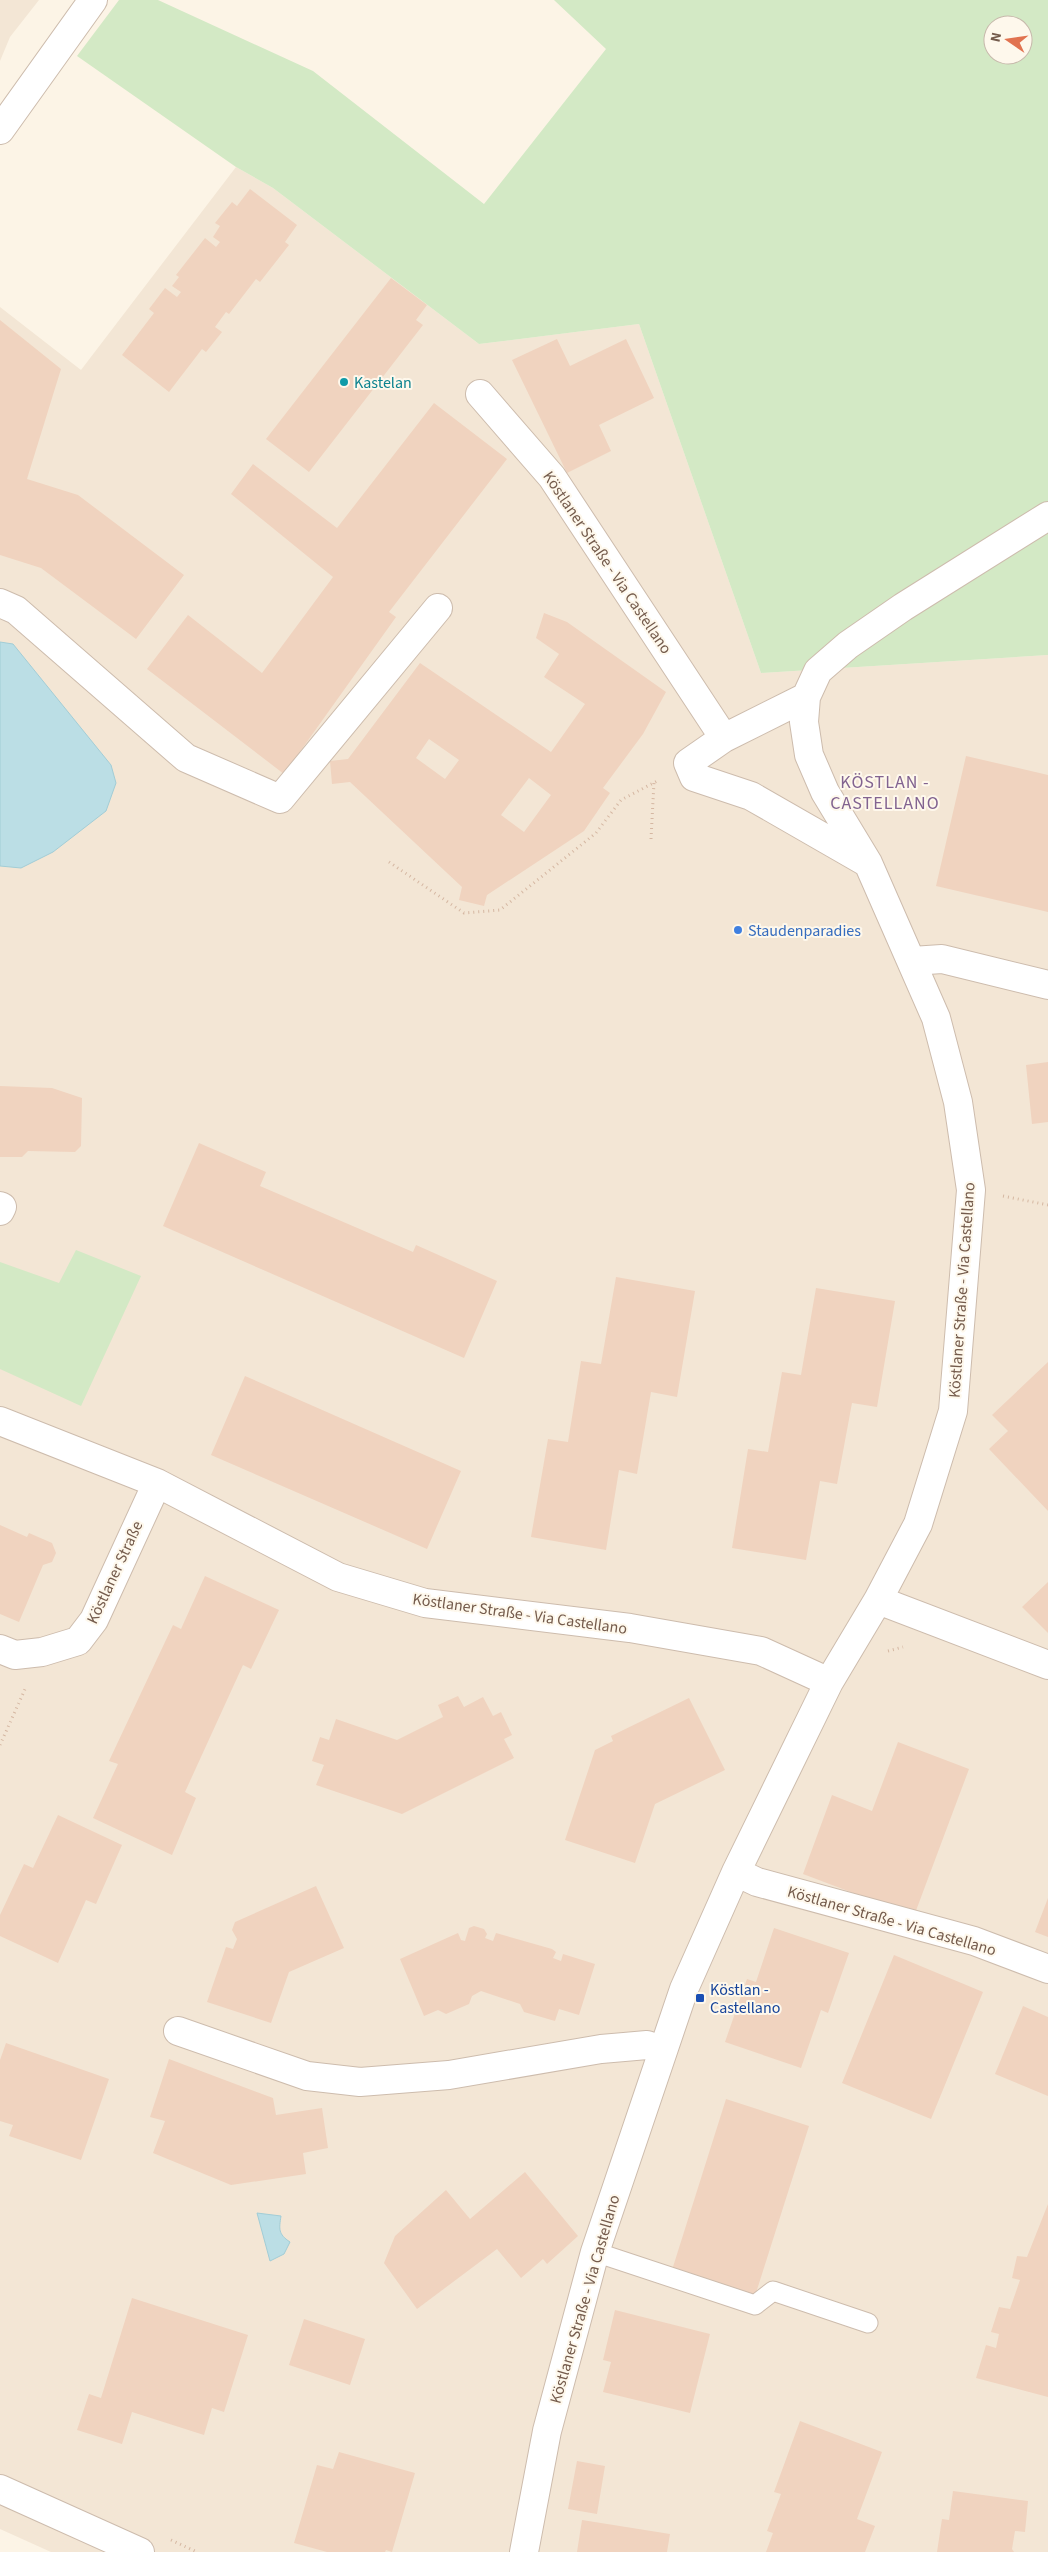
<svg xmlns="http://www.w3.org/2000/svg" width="1048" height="2552" font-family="'Source Sans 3',sans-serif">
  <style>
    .residential { fill: #f3e6d5 }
    .green { fill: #d3e9c5; fill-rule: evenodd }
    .water { fill: #bbdee5; stroke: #a2cdd6 }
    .building { fill: #f0d3bf; fill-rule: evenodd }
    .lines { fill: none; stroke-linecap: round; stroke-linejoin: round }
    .service-casing { stroke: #cdbcad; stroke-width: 21 }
    .pedestrian-casing { stroke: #cdbcad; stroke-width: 30 }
    .minor-casing { stroke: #cdbcad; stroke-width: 30 }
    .tertiary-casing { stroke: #cdbcad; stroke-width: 30 }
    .path { stroke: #d5b7a2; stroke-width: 3; stroke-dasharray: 1 4; stroke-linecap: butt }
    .service { stroke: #fff; stroke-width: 19 }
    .pedestrian { stroke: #fff; stroke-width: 28 }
    .minor { stroke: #fff; stroke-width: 28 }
    .tertiary { stroke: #fff; stroke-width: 28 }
    .culture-dot { fill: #0f9aa8; stroke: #fef8ec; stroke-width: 2 }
    .shop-dot { fill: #3f7fe0; stroke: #fef8ec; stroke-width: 2 }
    .transit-dot { fill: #1a4fb4; stroke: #fef8ec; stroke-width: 2 }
    .labels { text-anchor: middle; stroke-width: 4; stroke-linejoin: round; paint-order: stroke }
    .culture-label { font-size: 16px; fill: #0d838f; stroke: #fef8ec; text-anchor: start }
    .street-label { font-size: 16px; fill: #745b4c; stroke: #fef8ec }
    .shop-label { font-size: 16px; fill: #366cbe; stroke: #fef8ec; text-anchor: start }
    .transit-label { font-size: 16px; fill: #164399; stroke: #fef8ec; text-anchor: start }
    .neighbourhood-label { font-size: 18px; letter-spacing: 1px; fill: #826390; stroke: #fef8ec }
  </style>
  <rect width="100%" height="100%" fill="#fcf4e6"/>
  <path class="residential" d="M0 0H39L10 37 0 61Z
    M236 167 273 188 479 344 639 324 761 673 1048 655V2552H51L0 2529V307L81 370Z"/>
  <path class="green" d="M119 0H158L313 71 484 204 606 49 554 0H1048V655L761 673 639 324 479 344 273 188 236 167 77 56ZM993 25H1023V55H993Z
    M76 1250 141 1276 81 1406 0 1369V1262L59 1283Z"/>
  <path class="water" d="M0 642 13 644 111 765 116 783 106 811 53 852 21 868 0 866Z
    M257 2213 281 2216C279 2229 278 2234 290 2242L284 2254 270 2261Z"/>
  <path class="building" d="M250 189 297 225 285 242 289 245 260 282 256 279 229 314 226 312 215 327 222 332 206 352 202 349 169 392 122 355 154 313 149 309 165 288 177 297 181 292 172 286 179 277 176 275 205 238 216 247 220 242 213 237 220 226 215 223 232 202 237 206Z
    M391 278 427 305 416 320 423 325 309 472 266 439Z
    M0 320 61 369 27 479 78 495 184 575 136 639 41 568 0 555Z
    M557 339 570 366 626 339 654 398 599 425 611 451 567 473 512 360Z
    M434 403 507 459 389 612 396 617 284 774 147 669 188 615 262 673 333 577 231 494 253 464 337 528Z
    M544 613 567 622 666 692 643 734 603 788 610 793 584 831 487 895 484 906 459 900 462 887 350 782 332 784 330 761 348 759 420 663 551 752 585 704 544 677 559 654 536 638ZM429 739 459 760 445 779 416 758ZM529 778 551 795 524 832 501 815Z
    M966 756 1048 775V912L936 886Z
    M1048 1062V1122L1032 1124 1026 1065Z
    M0 1086 52 1088 82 1098 81 1146 75 1152 28 1151 22 1157H0Z
    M199 1143 266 1172 260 1186 413 1252 416 1245 497 1281 464 1358 163 1226Z
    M616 1277 695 1291 677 1397 651 1392 637 1474 619 1470 606 1550 531 1537 548 1439 568 1442 581 1361 601 1364Z
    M816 1288 895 1301 877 1407 852 1403 837 1484 820 1481 806 1560 732 1548 748 1449 768 1452 782 1372 801 1375Z
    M1048 1362V1511L989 1449 1008 1431 992 1415Z
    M245 1376 461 1471 427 1549 211 1455Z
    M0 1525 27 1537 29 1533 52 1543 56 1553 52 1562 43 1565 19 1622 0 1614Z
    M205 1576 279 1610 251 1669 243 1665 185 1792 196 1798 172 1855 93 1818 118 1764 109 1761 173 1625 181 1629Z
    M1048 1582V1633L1022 1607Z
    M458 1696 464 1707 483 1697 493 1716 501 1712 512 1735 504 1739 514 1758 402 1814 316 1785 324 1765 312 1761 320 1737 329 1740 336 1719 397 1740 443 1717 438 1705Z
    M689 1698 725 1770 655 1804 635 1863 565 1840 595 1750 613 1741 611 1736Z
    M898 1742 969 1769 914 1916 803 1874 832 1795 872 1811Z
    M58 1815 122 1845 96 1904 86 1900 58 1963 0 1936V1915L24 1864 33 1868Z
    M316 1886 344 1948 289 1972 271 2023 207 2002 226 1947 233 1949 237 1939 232 1930 235 1922Z
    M1048 1898V1937L1035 1932Z
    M474 1926 484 1929 487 1934 485 1938 493 1941 496 1933 552 1949 556 1952 553 1958 561 1961 563 1954 595 1964 579 2015 559 2009 555 2021 524 2012 520 2004 481 1991 472 1996 469 2004 446 2014 438 2010 424 2016 400 1959 458 1933 461 1940 465 1941 469 1928Z
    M774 1928 849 1953 828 2013 821 2010 801 2068 725 2042 747 1979 756 1982Z
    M894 1955 983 1992 931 2119 842 2083Z
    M1023 2006 1048 2017V2096L995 2074Z
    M6 2043 109 2079 81 2160 9 2136 13 2125 0 2121V2060Z
    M169 2059 273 2098 276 2115 322 2108 328 2148 303 2153 306 2174 231 2185 153 2153 165 2121 150 2117Z
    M726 2099 809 2126 755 2296 672 2270Z
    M525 2172 578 2236 547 2264 543 2259 521 2278 497 2249 417 2309 384 2263 395 2236 446 2190 470 2219Z
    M1048 2204V2397L976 2378 986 2345 996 2348 999 2334 991 2332 999 2307 1010 2309 1020 2280 1012 2278 1017 2256 1027 2257Z
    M132 2298 248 2335 224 2412 212 2408 204 2435 132 2412 122 2444 77 2430 89 2394 101 2398Z
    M615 2310 710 2334 690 2413 603 2392 611 2362 603 2360Z
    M304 2319 365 2339 350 2385 289 2365Z
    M800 2421 882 2452 857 2519 875 2526 865 2552H766L773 2533 767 2531 781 2494 774 2492Z
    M339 2452 415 2473 392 2552 386 2550 385 2552H327L294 2543 317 2465 333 2469Z
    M577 2461 605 2466 597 2514 568 2509Z
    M953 2491 1028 2501 1025 2532 1015 2531 1012 2549 1014 2552H937L942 2519 949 2520Z
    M582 2520 670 2534 667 2552H577Z"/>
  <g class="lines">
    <g class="service-casing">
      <path id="service" d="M595 2252 755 2305 773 2291 868 2323"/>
    </g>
    <g class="pedestrian-casing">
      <path id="pedestrian" d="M0 1206 2 1207 0 1211"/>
    </g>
    <g class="minor-casing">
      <path id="minor" d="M480 394 552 477 724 738 806 697
        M0 603 16 610 186 758 280 799 438 608
        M724 738 688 763 694 777 751 796 866 862
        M912 961 942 959 1048 985
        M0 1421 157 1483 338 1577 425 1603 630 1628 761 1651 829 1682
        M878 1600 1048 1665
        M0 1649 15 1655 42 1652 78 1641 94 1620 157 1483
        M736 1872 757 1882 974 1941 1048 1969
        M178 2031 307 2076 360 2082 449 2075 601 2049 647 2045 662 2050
        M524 2552 547 2431 595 2252 684 1989 736 1872 829 1682 878 1600 918 1524 953 1411 971 1190 958 1102 936 1018 868 863 825 792 809 755 804 722 806 697 818 671 848 645 903 607 1048 516"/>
    </g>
    <g class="tertiary-casing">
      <path id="tertiary" d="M0 130 93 0
        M0 2489 140 2552"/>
    </g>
    <path class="path" d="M651 839 654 782
      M389 862 464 913 500 910 596 833 621 800 659 780
      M1003 1196 1048 1205
      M888 1651 903 1647
      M0 1745 26 1687
      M171 2540 197 2552"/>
    <use href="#service" class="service"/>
    <use href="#pedestrian" class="pedestrian"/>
    <use href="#minor" class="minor"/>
    <use href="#tertiary" class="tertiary"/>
  </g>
  <circle class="culture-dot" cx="344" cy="382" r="5"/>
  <circle class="shop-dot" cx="738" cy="930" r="5"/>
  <rect class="transit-dot" x="695" y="1993" width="10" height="10" rx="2.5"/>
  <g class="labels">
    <g class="culture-label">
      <text x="354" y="388">Kastelan</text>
    </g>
    <g class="street-label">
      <text transform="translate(608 562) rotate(56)" y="6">Köstlaner Straße - Via Castellano</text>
      <text transform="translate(961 1290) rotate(-86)" y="6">Köstlaner Straße - Via Castellano</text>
      <text transform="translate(114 1572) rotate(-65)" y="6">Köstlaner Straße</text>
      <text transform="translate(520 1613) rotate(8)" y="6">Köstlaner Straße - Via Castellano</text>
      <text transform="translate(892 1920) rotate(16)" y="6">Köstlaner Straße - Via Castellano</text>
      <text transform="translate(584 2299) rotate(-74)" y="6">Köstlaner Straße - Via Castellano</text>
    </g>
    <g class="shop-label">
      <text x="748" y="936">Staudenparadies</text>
    </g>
    <g class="transit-label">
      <text x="710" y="1995">Köstlan -<tspan x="710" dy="18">Castellano</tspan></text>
    </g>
    <g class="neighbourhood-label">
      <text x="885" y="788">KÖSTLAN -<tspan x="885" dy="21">CASTELLANO</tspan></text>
    </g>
  </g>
  <g transform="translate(1008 40) rotate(283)"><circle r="24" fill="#fef8ec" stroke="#c7b9ac"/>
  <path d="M0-4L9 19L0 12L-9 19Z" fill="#e17350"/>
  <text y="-8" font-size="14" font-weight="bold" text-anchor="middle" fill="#745b4c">N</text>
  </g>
</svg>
